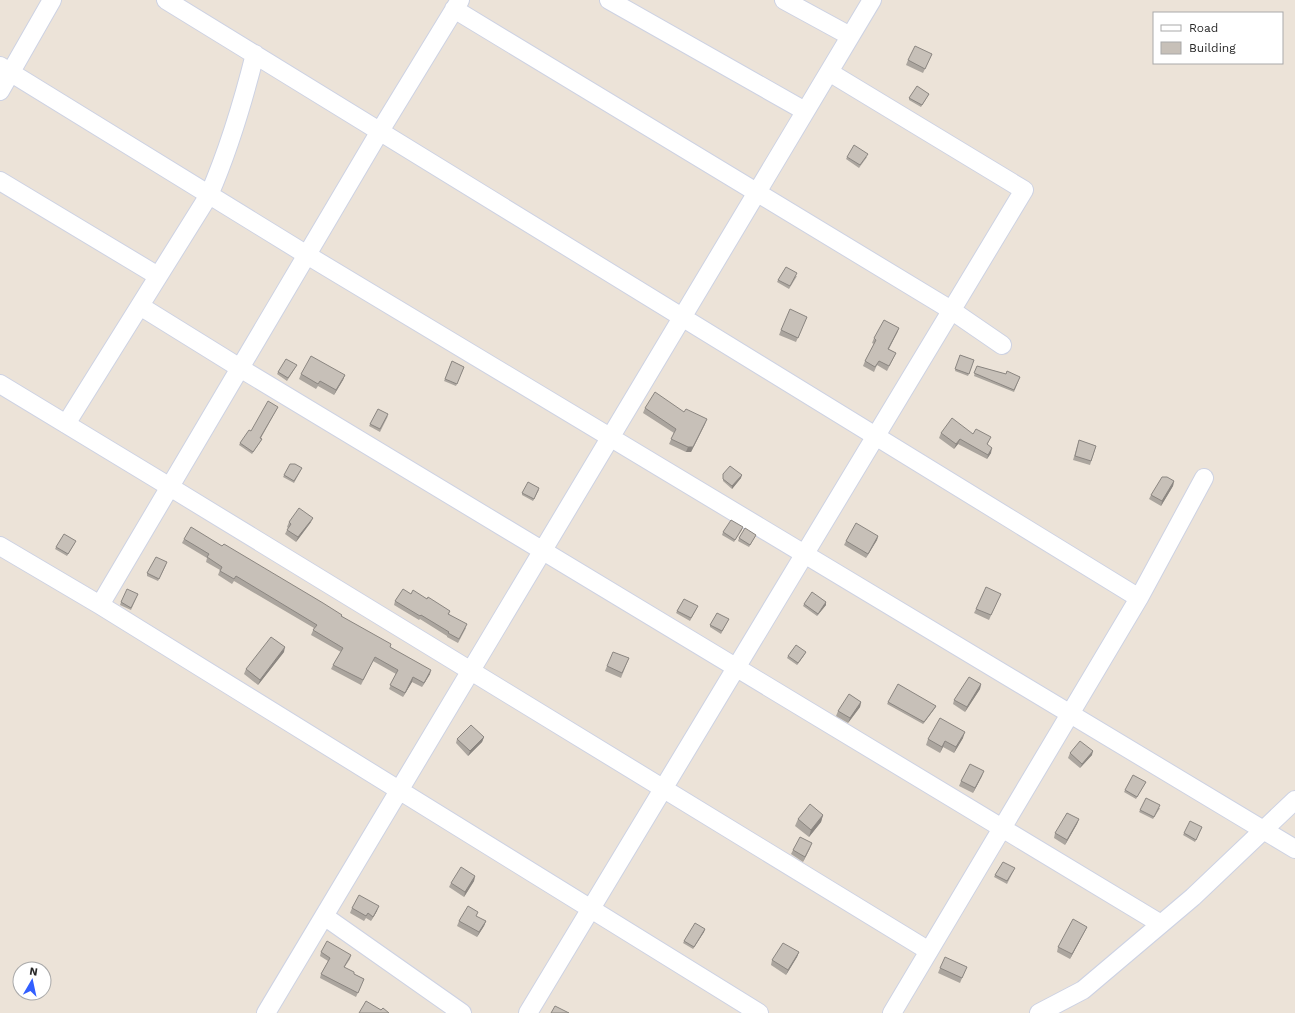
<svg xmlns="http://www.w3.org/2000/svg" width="1295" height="1013" font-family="'Work Sans',sans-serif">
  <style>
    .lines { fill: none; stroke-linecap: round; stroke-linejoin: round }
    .minor-casing { stroke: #cdd2e3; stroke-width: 20 }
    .minor { stroke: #fff; stroke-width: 18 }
    .wall { fill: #aba59e }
    .shaded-wall { fill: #8b8681 }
    .building { fill: #c7c0b8; stroke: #8b8681 }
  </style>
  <rect width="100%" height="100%" fill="#ece3d8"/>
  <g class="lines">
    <g class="minor-casing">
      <path id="minor" d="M166 0 1139 598
        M609 0 805 111
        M784 0 850 36
        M454 9 951 310 1002 345
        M0 66 307 255 1295 849
        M0 91 52 0
        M0 181 158 276
        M140 306 240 368 1161 924
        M0 384 170 487 929 951
        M66 424 209 195C229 149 243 102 255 54
        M0 546 100 605 759 1013
        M100 605 380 131 460 0
        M324 916 462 1013
        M266 1013 872 0
        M528 1013 1024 190 829 72
        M892 1013 1139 598 1204 478
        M1039 1013 1083 990 1193 897 1295 800"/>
    </g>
    <use href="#minor" class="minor"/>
  </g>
  <path class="wall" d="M932 54 923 73 906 65 908 60Z
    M929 94 921 107 909 100V98Z
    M847 157H867L859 168 846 159Z
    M797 276 789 289 777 282 778 280Z
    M807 317 796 342 779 335 781 330Z
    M899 328 897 333 889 349 896 353 887 371 877 365 874 372 863 366 865 361 874 344 872 343 874 338Z
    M960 355 974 360 968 376 955 371Z
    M452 361 464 367 456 386 444 381Z
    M297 365 287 381 277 374 278 372Z
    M977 366 1006 374 1020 377 1014 392 974 376Z
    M301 374 345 375 343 380 334 395 318 386 316 389 299 379Z
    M278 407 261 438 262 439 261 441 252 454 239 445 240 443 251 431Z
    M645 408 684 412 705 424 691 452H686L669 444 674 433 643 413Z
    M388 416 380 432 369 426 370 424Z
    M941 433 973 434 989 441 987 445 991 453 987 459 958 444 954 449 939 438Z
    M1079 440 1096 446 1090 465 1073 460Z
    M301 470 294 483 283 477 284 475Z
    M723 474 741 478 732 489 723 481Z
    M1174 481 1173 486 1161 506 1149 499 1151 495Z
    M539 490 533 501 522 495V493Z
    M289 522H311L296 542 285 534 288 528 287 527Z
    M742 530 734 542 722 535 723 532Z
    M756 535 749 547 738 541 739 538Z
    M878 536 877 540 866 558 844 545 846 541Z
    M184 539 341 616 390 647 430 674 422 687 412 682 403 697 389 689 396 674 373 661 361 685 331 669 333 665 341 652 311 635 314 628 234 581 232 584 218 575 220 570 206 562 207 558 182 543Z
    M75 543 67 556 55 549 56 547Z
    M166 565 158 581 147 576V573Z
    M138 594 131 610 120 605 121 602Z
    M411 594 427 599 450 611 449 614 466 628 458 643 447 637V636L420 619 419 620 394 605 395 601Z
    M999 598 989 620 974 613 976 609Z
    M804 604 826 605 817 616 803 606Z
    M698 606 690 621 676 613 677 611Z
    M729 619 721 634 710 627V625Z
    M284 652 258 685 244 674 246 669Z
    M805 654 797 665 787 658 788 656Z
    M629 658 621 678 605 671 607 666Z
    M981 684 980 689 965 712 953 704 954 700Z
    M861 702 860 707 848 723 836 716 838 711Z
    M888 702 936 706 935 708 923 724 887 704Z
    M484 737 482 742 468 756 456 743 457 739Z
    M963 738 954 753 943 747 940 753 926 745 928 739Z
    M1070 753 1092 755 1080 768 1068 758Z
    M982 776 973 793 959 786 961 781Z
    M1146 782 1136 799 1124 792 1125 790Z
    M1160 808 1153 819 1139 812 1140 810Z
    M823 815 821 822 809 837 795 826 798 819Z
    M1079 819 1077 824 1065 845 1054 838 1055 833Z
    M1202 827 1195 842 1183 835 1184 833Z
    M810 848 803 862 791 854 793 850Z
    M1015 868 1007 884 994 877 995 875Z
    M475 876 474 881 464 897 449 887 451 883Z
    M352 908 377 911 371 921 366 918 364 921 350 913Z
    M459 921H486L484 926 477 937 457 926Z
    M1087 927 1085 931 1070 959 1057 952 1058 947Z
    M705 929 704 932 693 949 683 943 684 941Z
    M321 952 351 955 350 959 344 968 354 974 364 979 356 997 320 978 321 974 328 961 320 956Z
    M799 952 797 957 786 975 771 965 772 960Z
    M940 968 965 971 960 983 938 973Z"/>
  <path class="shaded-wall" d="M899 328 897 333 886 353 888 349Z
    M345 375 343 380 334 395 336 390Z
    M707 419 705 424 691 452H686L688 447Z
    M960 439 958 444 954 449 956 444Z
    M992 448 991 453 987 459 988 455Z
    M742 475 741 478 732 489V486Z
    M1174 481 1173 486 1161 506 1162 501Z
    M313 518 311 522 296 542 298 537Z
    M878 536 877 540 866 558 868 554Z
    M826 602V605L817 616 818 614Z
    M285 647 284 652 258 685 260 680Z
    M806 652 805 654 797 665 798 663Z
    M431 670 430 674 422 687 424 683Z
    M413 677 412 682 403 697Z
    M981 684 980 689 965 712 967 707Z
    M861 702 860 707 848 723 850 718Z
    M936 706 935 708 923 724 924 722Z
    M965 732 963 738 954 753 956 747Z
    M484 737 482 742 468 756 470 751Z
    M945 741 943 747 940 753 942 747Z
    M1093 751 1092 755 1080 768 1082 764Z
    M984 771 982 776 973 793 975 788Z
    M823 815 821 822 809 837 811 830Z
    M1079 819 1077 824 1065 845 1067 840Z
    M812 843 810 848 803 862 805 857Z
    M475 876 474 881 464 897 465 892Z
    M379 906 377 911 371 921 373 917Z
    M486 921 484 926 477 937 479 932Z
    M1087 927 1085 931 1070 959 1072 954Z
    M705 929 704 932 693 949 694 947Z
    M799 952 797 957 786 975 788 970Z"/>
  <path class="building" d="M915 46 932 54 925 69 908 60Z
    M917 86 929 94 922 105 909 98Z
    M854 145 868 154 860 165 847 157Z
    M786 267 797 273 790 286 778 280Z
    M790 309 807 317 798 338 781 330Z
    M884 320 899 328 888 349 896 353 889 366 879 361 875 367 865 361 876 340 874 338Z
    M960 355 974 360 969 374 955 369Z
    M311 356 345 375 336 390 320 381 318 384 301 374Z
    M286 359 297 365 288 378 278 372Z
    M452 361 464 367 457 384 445 379Z
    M977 366 1006 374 1007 371 1020 377 1014 390 974 373Z
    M655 392 684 412 686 409 707 419 693 447H688L671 439 676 429 645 408Z
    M268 401 278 407 260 438 262 439 253 452 240 443 249 430 251 431Z
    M378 409 388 414 380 429 370 424Z
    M952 418 973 434 976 429 991 437 987 444 992 448 988 455 960 439 956 444 941 433Z
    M1079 440 1096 446 1091 461 1075 456Z
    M290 464H295L302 468 294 481 284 475Z
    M730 466 742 475 732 486 723 479V474Z
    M1162 477H1167L1174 481 1162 501 1151 495Z
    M528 482 539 488 534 499 522 493Z
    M299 508 313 518 298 537 287 530 291 524 289 522Z
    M731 520 743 527 735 540 723 532Z
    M856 523 878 536 868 554 846 541Z
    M191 527 222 546 224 544 323 603 342 615 341 616 391 644 390 647 431 670 424 683 413 677 405 693 390 685 398 670 375 657 363 680 333 665 343 648 313 630 317 625 236 576 234 579 220 571 222 567 207 557 209 554 184 539Z
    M745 528 756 535 750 545 739 538Z
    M64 534 76 541 68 554 56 547Z
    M156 557 167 562 159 579 147 573Z
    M986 587 1001 594 991 615 976 609Z
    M127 589 138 594 131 608 121 602Z
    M403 589 411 594 413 590 427 599 428 597 450 611 448 614 467 624 459 639 448 633 449 632 421 615 420 616 395 601Z
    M812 592 826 602 818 614 804 604Z
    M684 599 698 606 691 618 677 611Z
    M717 613 729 619 722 631 710 625Z
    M271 637 285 647 260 680 246 669Z
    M796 645 806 652 798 663 788 656Z
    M613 652 629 658 622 673 607 666Z
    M969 677 981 684 967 707 954 700Z
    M898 684 936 706 924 722 888 702Z
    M849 694 861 702 850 718 838 711Z
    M940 718 965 732 956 747 945 741 942 747 928 739Z
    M471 725 484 737 470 751 457 739Z
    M1080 741 1093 751 1082 764 1070 753Z
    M970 764 984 771 975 788 961 781Z
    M1133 775 1146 782 1137 797 1125 790Z
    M1146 798 1160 805 1154 817 1140 810Z
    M810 804 823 815 811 830 798 819Z
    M1067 813 1079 819 1067 840 1055 833Z
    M1190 821 1202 827 1196 840 1184 833Z
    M800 837 812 843 805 857 793 850Z
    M1003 862 1015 868 1007 881 995 875Z
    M461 867 475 876 465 892 451 883Z
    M359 895 379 906 373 917 368 913 366 916 352 908Z
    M468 906 478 912 476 916 486 921 479 932 459 921Z
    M1073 919 1087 927 1072 954 1058 947Z
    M695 923 705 929 694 947 684 941Z
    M327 941 351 955 344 967 354 972V974L364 979 358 993 321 974 330 958 321 952Z
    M783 943 799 952 788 970 772 960Z
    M945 957 967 967 962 978 940 968Z
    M366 1001 381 1010 383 1008 389 1013H359Z
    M555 1006 569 1013H551Z"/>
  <rect x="1153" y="12" width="130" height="52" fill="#ffffff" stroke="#a9a9a9"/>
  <rect x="1161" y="25" width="20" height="6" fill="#ffffff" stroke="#a9a9a9"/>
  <text x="1189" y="32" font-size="12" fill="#282828">Road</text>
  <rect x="1161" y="42" width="20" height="12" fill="#c7c0b8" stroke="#a9a9a9"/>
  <text x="1189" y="52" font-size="12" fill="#282828">Building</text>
  <g transform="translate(32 981) rotate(9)"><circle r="19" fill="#ffffff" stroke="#a9a9a9"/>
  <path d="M0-3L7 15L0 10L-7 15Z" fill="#325fff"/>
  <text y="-6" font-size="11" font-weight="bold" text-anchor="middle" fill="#282828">N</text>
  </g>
</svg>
